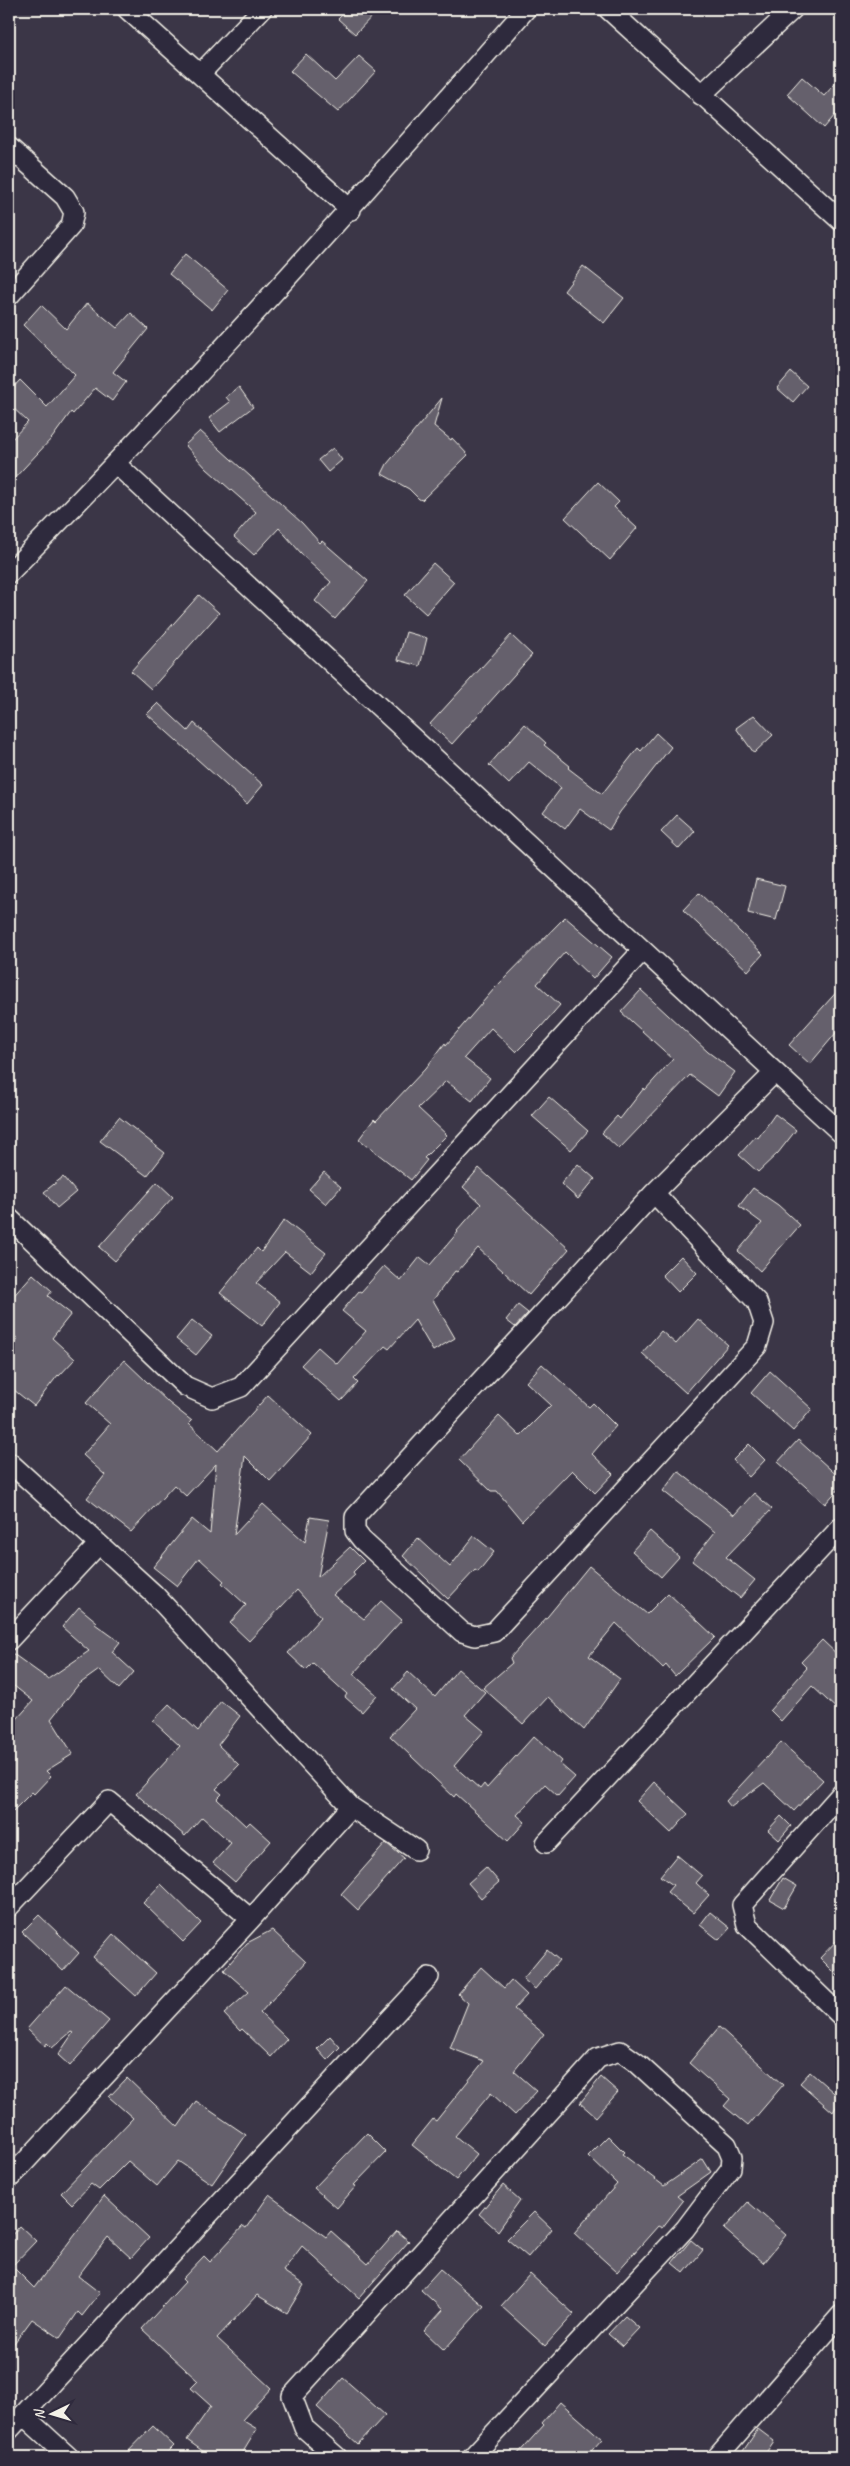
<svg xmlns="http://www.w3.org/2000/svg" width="850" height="2466" font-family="Caveat,sans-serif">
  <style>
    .building { fill: #65616c; stroke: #f4f1e8 }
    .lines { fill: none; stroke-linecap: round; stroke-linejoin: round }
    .minor-casing { stroke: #f4f1e8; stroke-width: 22 }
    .minor { stroke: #2f2a3d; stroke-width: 19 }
  </style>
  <rect width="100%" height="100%" fill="#3b3647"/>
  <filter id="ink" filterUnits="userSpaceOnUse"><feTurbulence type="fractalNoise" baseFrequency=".02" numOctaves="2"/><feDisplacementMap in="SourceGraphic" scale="10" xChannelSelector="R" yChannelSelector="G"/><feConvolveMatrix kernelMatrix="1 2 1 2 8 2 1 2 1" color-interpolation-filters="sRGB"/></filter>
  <g filter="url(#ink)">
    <path class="building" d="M348 9H379L355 34 338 19Z
      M306 54 335 81 359 56 376 71 338 112 290 71Z
      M802 77 824 96 841 77V108L824 128 787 94Z
      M185 254 228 290 212 310 169 274Z
      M583 266 624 298 604 323 564 291Z
      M87 303 117 328 131 313 148 329 113 372 126 382 112 401 95 388 73 414 71 412 52 438 9 484V442L28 422 9 404V392L20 380 47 407 75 375 23 325 41 305 66 329Z
      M791 372 807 386 793 402 777 388Z
      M239 387 253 407 220 432 209 418 230 402 226 397Z
      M442 398 434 426 451 440 452 438 468 455 422 500 419 499 409 489 382 474 387 464Z
      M200 431 302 523 320 543 322 541 368 581 335 619 315 601 331 582 308 561 279 528 254 555 234 537 256 512 207 469 185 445Z
      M333 448 342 460 328 472 318 460Z
      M598 482 619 502 614 507 637 528 610 560 565 518Z
      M433 563 454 582 426 614 405 595Z
      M199 595 219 613 151 689 131 671Z
      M406 632 427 638 420 666 398 660Z
      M511 635 532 655 452 744 430 724Z
      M158 703 188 731 194 723 263 785 247 804 147 714Z
      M754 715 773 735 754 753 736 728Z
      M525 724 546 743 544 745 570 766 568 768 602 794 638 748 641 751 656 733 671 747 620 812 609 830 580 809 565 829 543 812 561 788 529 762 509 784 489 765Z
      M677 815 695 831 679 849 661 832Z
      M756 879 785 886 776 920 748 913Z
      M699 893 763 954 748 971 683 910Z
      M565 917 612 957 593 979 565 952 537 984 560 1005 541 1027 516 1052 491 1028 464 1058 490 1078 472 1101 446 1081 418 1108 447 1135 424 1158 427 1160 411 1180 359 1139 374 1119 376 1121 426 1068 445 1043 446 1045 494 989Z
      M841 987V1027L810 1064 789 1045Z
      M641 990 708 1052 735 1072 718 1096 690 1075 619 1149 602 1133 617 1116 620 1119 644 1088 645 1090 673 1059 621 1012Z
      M549 1097 588 1131 571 1150 532 1116Z
      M775 1114 796 1130 778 1153 758 1172 739 1155 756 1136 758 1138Z
      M119 1117 165 1153 147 1176 100 1141Z
      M578 1164 595 1179 578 1199 561 1184Z
      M479 1168 569 1249 529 1295 478 1248 457 1272 455 1271 433 1300 455 1338 433 1351 415 1320 389 1349 385 1346 354 1379 358 1383 341 1401 301 1365 318 1347 337 1364 366 1331 342 1311 359 1291 361 1292 384 1266 401 1281 420 1257 430 1265 458 1232 457 1231 481 1204 463 1187Z
      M324 1172 341 1187 326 1204 309 1189Z
      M63 1177 76 1192 57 1208 44 1192Z
      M157 1182 173 1197 115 1261 99 1247Z
      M753 1188 778 1205 800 1225 760 1271 738 1251 762 1223 739 1206Z
      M284 1220 326 1253 311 1272 285 1252 256 1283 280 1302 262 1326 220 1293 257 1248 261 1252Z
      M681 1256 697 1273 678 1292 662 1275Z
      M33 1274 52 1291 48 1296 71 1314 52 1338 75 1359 59 1376 58 1375 34 1406 14 1390 9 1383V1349L18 1339 9 1332V1301Z
      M518 1305 528 1313 515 1327 506 1320Z
      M698 1319 728 1345 686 1393 642 1353 661 1331 676 1344Z
      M192 1320 212 1336 196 1355 176 1339Z
      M124 1360 169 1403 192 1421 189 1424 218 1451 268 1395 312 1435 270 1481 245 1456 234 1535 263 1504 305 1542 310 1517 329 1520 318 1577 350 1547 364 1561 353 1572 355 1575 333 1595 364 1619 381 1601 402 1620 353 1674 377 1695 362 1712 345 1697 347 1694 313 1663 306 1670 288 1653 321 1617 297 1590 249 1641 230 1623 246 1605 222 1583 224 1581 199 1558 177 1586 153 1567 192 1519 210 1534 216 1464 186 1496 174 1485 131 1532 87 1498 105 1475 83 1455 110 1424 86 1403Z
      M542 1364 589 1407 593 1403 616 1426 592 1454 613 1474 595 1493 572 1470 522 1521 497 1491H491L459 1460 499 1416 520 1436 551 1405 526 1382Z
      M770 1371 812 1409 793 1431 751 1393Z
      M798 1440 841 1479V1486L825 1504 778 1462Z
      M749 1444 765 1460 749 1477 733 1460Z
      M678 1471 734 1515 754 1493 772 1509 726 1557 755 1580 740 1598 692 1561 715 1532 663 1491Z
      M650 1531 679 1557 661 1577 632 1551Z
      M474 1536 494 1552 478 1572 475 1570 448 1599 403 1556 418 1538 450 1567Z
      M589 1566 647 1614 668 1593 715 1637 675 1676 666 1665 663 1668 616 1623 589 1656 620 1679 584 1730 548 1697 523 1724 483 1688 512 1663 510 1658 548 1616Z
      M79 1607 97 1622 95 1624 120 1642 112 1652 134 1672 119 1689 99 1670 78 1685 51 1719 73 1754 46 1771 51 1776 34 1794 32 1792 9 1815V1728L33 1701 9 1682V1651L48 1679 89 1651 62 1627Z
      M822 1640 841 1658V1713L812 1686 781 1721 770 1710 807 1668 801 1662Z
      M458 1669 485 1692 465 1715 484 1731 454 1766 480 1789 484 1784 487 1788 534 1736 562 1761 560 1764 575 1777 558 1796 545 1784 517 1815 525 1822 508 1841 456 1794 454 1797 390 1736 415 1709 393 1689 408 1672 435 1697Z
      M221 1701 240 1716 218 1745 239 1765 216 1789 222 1794 217 1799 246 1826 250 1822 271 1841 235 1882 213 1863 231 1843 202 1817 185 1836 136 1794 180 1746 153 1721 169 1704 198 1731Z
      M781 1742 823 1780 794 1811 764 1783 731 1807 726 1801Z
      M654 1782 688 1814 671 1833 637 1801Z
      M781 1816 791 1826 779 1840 768 1830Z
      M386 1843 404 1858 358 1910 341 1894Z
      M677 1855 702 1876 696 1883 709 1895 693 1913 667 1892 673 1885 660 1876Z
      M486 1867 499 1882 481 1898 468 1883Z
      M783 1878 797 1886 784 1908 770 1900Z
      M161 1884 201 1923 183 1942 143 1903Z
      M710 1912 730 1928 719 1940 700 1925Z
      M39 1915 79 1953 63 1971 22 1932Z
      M272 1930 306 1962 260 2013 287 2039 271 2057 242 2029 240 2031 224 2014 249 1992 224 1970 247 1943Z
      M113 1934 156 1973 136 1996 93 1957Z
      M841 1936V1979L820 1958Z
      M547 1950 559 1960 535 1989 523 1979Z
      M481 1967 504 1988 511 1980 527 1995 514 2009 544 2034 514 2071 537 2091 515 2115 491 2093 455 2136 477 2154 456 2180 412 2145 433 2119 436 2121 484 2061 450 2048 468 2003 458 1994Z
      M66 1985 109 2021 70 2066 58 2055 73 2033 71 2032 52 2048 47 2043 45 2046 27 2029Z
      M719 2027 783 2085 748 2126 724 2106 730 2099 689 2063Z
      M330 2036 340 2047 327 2060 317 2049Z
      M810 2072 841 2099 833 2112 800 2083Z
      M601 2077 618 2092 596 2117 580 2103Z
      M127 2078 178 2127 196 2101 246 2135 212 2184 178 2161 157 2186 128 2161 99 2190 91 2184 72 2204 61 2193 133 2118 109 2097Z
      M367 2133 386 2152 354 2185 356 2186 337 2208 314 2188Z
      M608 2136 624 2152 622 2154 664 2186 703 2159 711 2172 677 2196 683 2201 662 2228 658 2226 617 2272 574 2233 617 2184 588 2156Z
      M503 2185 520 2200 498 2231 479 2214Z
      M269 2195 326 2237 331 2231 368 2264 397 2231 409 2241 359 2298 302 2246 283 2271 304 2285 287 2313 257 2295 217 2338 271 2388 242 2420 257 2429 240 2457H211L187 2440 211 2406 191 2388 198 2381 142 2329 185 2282 182 2279 204 2256 210 2262 243 2226 246 2228Z
      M104 2196 149 2238 131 2258 108 2237 78 2276 100 2293 82 2316 78 2312 60 2338 32 2319 9 2350V2238L20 2226 36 2241 12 2266 34 2288Z
      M748 2202 786 2235 763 2263 724 2229Z
      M534 2212 552 2229 528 2257 507 2239Z
      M691 2240 703 2250 684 2273 672 2263Z
      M440 2269 484 2306 444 2350 424 2331 443 2310 421 2290Z
      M530 2274 574 2314 545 2346 501 2306Z
      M625 2316 639 2328 622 2346 608 2334Z
      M343 2378 385 2415 358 2444 317 2407Z
      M560 2402 602 2439 586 2457H515L544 2425 542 2423Z
      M153 2426 174 2446 163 2457H123Z
      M758 2429 774 2441 763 2457H739Z"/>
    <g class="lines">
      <g class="minor-casing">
        <path id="minor" d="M127 9 351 210
          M608 9 841 221
          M200 74 262 9
          M701 95 793 9
          M9 147 65 197 74 212 71 226 9 296
          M116 464 841 1133
          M9 573C188 391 358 201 526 9
          M654 1193 757 1302 764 1323 757 1346 494 1632 475 1636 462 1632 362 1540 355 1531V1517L654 1193 774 1073
          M9 1218 185 1386 212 1398 241 1387 642 951
          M9 1462 154 1594 351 1807 416 1850
          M9 1640 98 1545
          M841 1794 742 1905 747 1925 841 2016
          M546 1843 841 1527
          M9 1907 109 1801 251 1919
          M9 2179 251 1919 351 1807
          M23 2415 69 2457
          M9 2430 429 1977
          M337 2457 304 2428 292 2396 598 2058 620 2051 637 2063 727 2145 732 2157 731 2168 685 2229 472 2457
          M717 2457 841 2315"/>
      </g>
      <use href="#minor" class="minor"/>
    </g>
  </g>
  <rect width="850" height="2466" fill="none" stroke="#2f2a3d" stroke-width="30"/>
  <rect x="15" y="15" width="820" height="2436" fill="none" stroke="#f4f1e8" stroke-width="2" filter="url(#ink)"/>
  <g transform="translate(52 2414) rotate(265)" stroke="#2f2a3d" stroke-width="4" paint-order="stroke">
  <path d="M0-4L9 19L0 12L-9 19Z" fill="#f4f1e8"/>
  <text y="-8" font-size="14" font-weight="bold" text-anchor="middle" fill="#f4f1e8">N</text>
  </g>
</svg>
